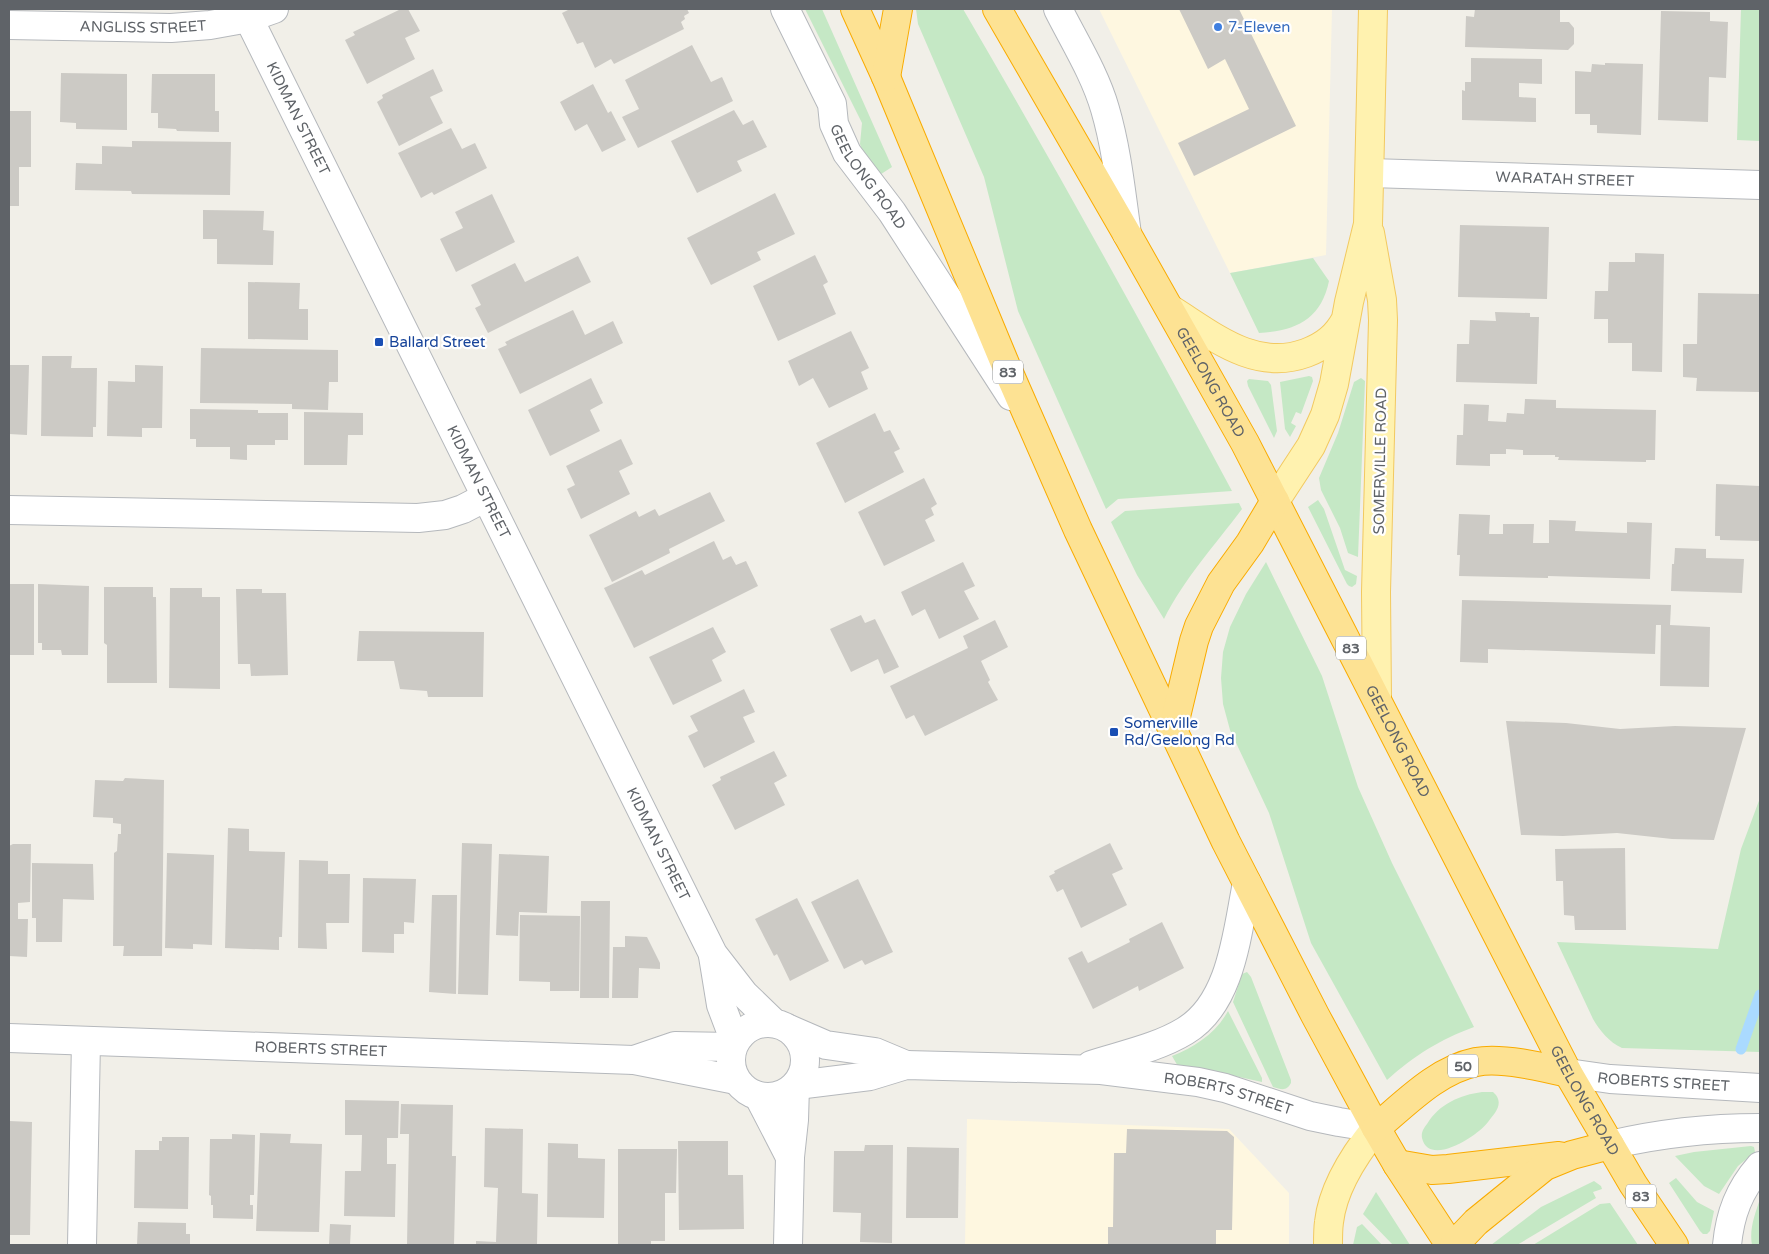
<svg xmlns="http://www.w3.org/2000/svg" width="1769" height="1254" font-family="'Varela Round',sans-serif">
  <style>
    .commercial { fill: #fef7e0 }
    .green { fill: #c5e8c5 }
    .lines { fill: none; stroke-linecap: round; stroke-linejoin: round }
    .stream { stroke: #aadaff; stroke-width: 11 }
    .building { fill: #cccac5 }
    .minor-casing { stroke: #b5b8bc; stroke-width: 30 }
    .major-casing { stroke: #f2c960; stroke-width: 30 }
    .highway-casing { stroke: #f9ab00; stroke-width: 30 }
    .minor { stroke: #fff; stroke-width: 28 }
    .major { stroke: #fff2af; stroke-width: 28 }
    .highway { stroke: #fde293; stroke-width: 28 }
    .shop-dot { fill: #3f7fe0; stroke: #fff; stroke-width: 2 }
    .transit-dot { fill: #1a4fb4; stroke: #fff; stroke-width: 2 }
    .labels { text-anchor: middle; stroke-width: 4.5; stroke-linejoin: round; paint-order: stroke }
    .shield { fill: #fff; stroke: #8f9295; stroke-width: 1 }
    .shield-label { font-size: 14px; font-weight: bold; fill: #5f6368 }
    .street-label { font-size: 15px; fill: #5f6368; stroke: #fff }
    .shop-label { font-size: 15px; fill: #366cbe; stroke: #fff; text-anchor: start }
    .transit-label { font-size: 15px; fill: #164399; stroke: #fff; text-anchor: start }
  </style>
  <rect width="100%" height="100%" fill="#f1efe8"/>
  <path class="commercial" d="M1099 9H1332L1326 255 1230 273Z
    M967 1119 1229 1129 1289 1193V1245H965Z"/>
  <path class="green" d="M805 9H822L892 167 878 176 864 157 860 144 862 123Z
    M916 9H963C1056 168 1145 329 1232 491L1118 499 1106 509 1018 311 984 177 918 24Z
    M1741 9H1760V141L1737 140Z
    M1313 258 1329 281C1321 320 1295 331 1259 333L1230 273Z
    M1309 376 1312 377 1313 381 1301 414 1296 412 1291 423 1296 426 1290 437 1285 429 1280 382Z
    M1361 378 1365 381 1358 557 1348 553 1340 528 1321 490 1319 478 1338 433 1354 382Z
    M1249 379 1268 381 1271 385 1277 431 1274 438 1248 386 1247 381Z
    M1318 500 1324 509 1345 570 1357 576 1356 584 1352 587 1349 586 1347 584 1308 507Z
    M1239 503 1242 509C1215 545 1184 579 1164 619L1137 575 1111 522 1125 511Z
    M1266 562 1322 676 1358 787 1392 863 1474 1027C1439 1040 1415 1055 1387 1080L1311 943 1269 813 1230 730 1223 704 1221 678 1223 652 1230 627 1246 594Z
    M1760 798V1052L1622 1048C1609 1042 1600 1031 1593 1019L1557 942 1718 949 1741 849Z
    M1247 972 1251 977 1291 1080V1083C1286 1092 1281 1089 1273 1087L1233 1002 1242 974Z
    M1228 1011 1262 1078V1082L1221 1073 1179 1068 1172 1056C1195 1047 1216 1033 1228 1011Z
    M1482 1092H1493L1496 1095C1503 1105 1495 1113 1488 1122 1479 1135 1429 1168 1422 1138 1421 1132 1424 1128 1427 1124 1439 1104 1460 1095 1482 1092Z
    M1751 1146 1754 1147 1755 1152 1738 1166 1719 1194 1704 1186 1675 1156 1694 1152Z
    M1676 1178 1697 1202 1714 1211 1710 1231 1707 1234H1703L1700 1231 1669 1183Z
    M1594 1181 1601 1186 1602 1189 1593 1192 1596 1198 1517 1245H1491L1541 1207Z
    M1376 1192 1410 1245H1393L1363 1214Z
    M1760 1199V1245H1752C1749 1229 1755 1214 1760 1199Z
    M1610 1203 1638 1245H1533L1600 1204Z
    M1362 1224 1364 1226 1382 1245H1353L1357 1227Z"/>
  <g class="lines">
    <path class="stream" d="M1741 1049 1760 995"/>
  </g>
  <path class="building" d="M401 9H408L420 31 405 38 415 59 367 84 345 40 355 35 353 32Z
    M570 9H687L689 13 684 16 685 19 681 22 684 29 614 64 611 59 595 68 583 42 577 44 562 13Z
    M1179 9H1239L1296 126 1194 176 1178 143 1249 109 1225 59 1208 69Z
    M1475 9H1560V22H1569L1574 28V44L1568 50 1465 47 1466 16 1474 17Z
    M1661 11 1710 12V21L1728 22 1726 78 1709 77 1708 122 1658 120Z
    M692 45 711 82 722 77 733 101 638 148 622 117 639 109 625 80Z
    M1471 58 1542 59V84L1519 83V97L1536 98V122L1462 120V90L1465 91V82H1471Z
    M1605 63 1643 64 1641 135 1597 133V125H1590V114H1575V71L1591 72 1592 64 1605 65Z
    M433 69 443 91 430 97 443 123 399 146 377 102 383 98 382 95Z
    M61 73 127 74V130L76 129V123L60 122Z
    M152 74H215V111H219V132L177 131 176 129 158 128V113H151Z
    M593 84 608 113 611 111 626 140 602 152 587 124 575 131 560 102Z
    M734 110 743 125 753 120 767 147 737 161 742 171 697 193 671 141Z
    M9 111H31V167H19V206H9Z
    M451 128 462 149 475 143 487 168 434 195 432 192 421 198 398 153Z
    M132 141 231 142 230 195 132 194 131 191 75 190 76 163 102 164V146L132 147Z
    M775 193 795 234 757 252 761 260 711 285 687 238Z
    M492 194 515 242 456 272 440 239 463 228 455 212Z
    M203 210 264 211 263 230 274 231 273 265 217 264V239H203Z
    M1460 225 1549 227 1547 299 1458 297Z
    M1635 253 1664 254 1662 372 1632 371V343H1608V319H1594L1595 291H1608L1609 262H1635Z
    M815 255 828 282 823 285 836 314 778 341 753 286Z
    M578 256 591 282 488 333 475 308 481 305 471 285 515 263 525 282Z
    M248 282 300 283 299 309H308V340L248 339Z
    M1698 293 1760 294 1759 392 1696 391 1697 378 1683 377V344H1697Z
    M573 310 585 335 613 321 623 343 520 394 498 349 507 345 505 342Z
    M1495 312 1530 313V317H1539L1537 384 1456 382 1457 344H1469L1470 320 1496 321Z
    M851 331 869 368 861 372 868 389 829 408 813 378 799 386 788 361Z
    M201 348 338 350V382H329L328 410 292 409V404L200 403Z
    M42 356H72L71 368H97L96 427H93V437L41 436Z
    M9 365H29L27 435 9 434Z
    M135 365 163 366 162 428H142V437L107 436 108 381 135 382Z
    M591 378 603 403 590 410 600 431 550 456 528 410Z
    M1525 399 1556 400V408L1656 410 1655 460H1646V462L1558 460 1559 457H1555V455H1523V450L1506 449V454H1490V466L1456 465 1457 435H1463L1464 404 1489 405 1488 421 1506 422 1507 413 1524 414Z
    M190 409 258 410V413H288V440H275V445H247V460L230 459V447H196V439H190Z
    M304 412 363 413V435H348L347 465H304Z
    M875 413 884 432 890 430 900 449 894 452 904 472 845 503 816 443Z
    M621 439 633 464 619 471 630 494 581 519 567 489 575 485 566 466Z
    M924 478 937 504 931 508 934 515 925 520 935 541 884 566 858 512Z
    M1716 484 1760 486V541L1720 540V536H1715Z
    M710 492 725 521 669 549 670 553 612 582 589 535 636 511 639 517 655 509 659 516Z
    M1459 514 1490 515 1489 534H1503V524H1534L1533 543H1549V520L1576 521 1575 531 1627 533V522L1652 523 1650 579 1548 576V578L1459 576 1460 555H1457Z
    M714 541 723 560 731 556 736 565 746 561 758 586 634 648 604 588 642 570 645 575Z
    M1675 548 1706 549V558L1744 559 1742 593 1671 591 1672 564H1674Z
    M963 562 975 586 964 591 979 619 939 639 925 609 912 616 901 592Z
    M9 584H34V655H9Z
    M38 584 89 586 88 655H62L61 650H42V643H38Z
    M104 587H153V597H156L157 683H107V645L104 643Z
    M170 588H202V597H220V689L169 688Z
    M236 589H262V593H286L288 675 251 676 250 664H238Z
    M1462 600 1671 605 1670 625 1710 627 1709 687 1660 686 1661 625H1656L1655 654 1488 649V663L1460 662Z
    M861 615 865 623 875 619 899 667 884 674 878 659 851 672 830 629Z
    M995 620 1008 647 981 661 990 680 988 682 998 700 925 736 914 715 906 719 890 686 968 648 963 636Z
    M713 627 726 652 712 660 722 681 673 705 649 657Z
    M359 631 484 632 483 697H428L427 691 400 689 394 661H357Z
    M744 689 755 712 743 717 755 742 704 768 688 736 698 731 690 716Z
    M1506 721 1566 723 1620 729 1675 726 1746 728 1714 840 1672 839 1617 833 1563 836 1521 835Z
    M774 751 787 776 774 783 785 805 735 830 712 785 721 780 720 777Z
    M125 778 164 780 162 956H123L124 946H113L114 853 117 851 118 834H121V824L113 823V818L93 817 95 780 123 781Z
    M228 828 249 829V851L285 852 282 937H279V950L225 948Z
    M462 843 492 844 488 995 458 994Z
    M1110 843 1123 869 1112 874 1127 905 1081 928 1063 889 1057 892 1049 876 1055 873 1054 871Z
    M13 844H31L30 902 18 903V919H28L27 957 9 956V846Z
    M1625 848 1626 930H1575L1574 916 1564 915 1563 881H1556L1555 849Z
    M167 853 214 855 212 945 193 944V949L165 948Z
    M499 854 549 856 547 913 519 912 518 936 496 935Z
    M299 860 328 861V874H350L349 923H326L327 949 298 948Z
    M32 863 93 864 94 900 63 899 62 942H36V918H32Z
    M363 878 416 879 414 923 404 922V934H394V953L362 952Z
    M858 879 893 952 865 965 862 960 844 969 811 902Z
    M432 895H457L456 994 429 992Z
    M797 898 829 961 790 981 777 954 774 956 755 919Z
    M581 901H610L609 998H580Z
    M520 915 580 916 579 991H550V982L519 981Z
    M1162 922 1184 968 1139 991 1138 986 1093 1009 1068 958 1082 951 1088 963 1130 942 1129 939Z
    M625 936 647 937 660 963V969L639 968 638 998H612L613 947H625Z
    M345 1100 399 1101 398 1138H387V1164H396L395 1217 344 1216 345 1171H361L362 1135H345Z
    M401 1104 453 1105 452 1156H456L454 1245H407L409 1134H400Z
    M9 1121 32 1122 30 1235H9Z
    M485 1128 523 1129 522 1193 538 1194 537 1245H476V1241L496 1242 498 1188 484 1187Z
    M1127 1129 1227 1131 1234 1137 1232 1230H1216V1245H1108V1227H1113L1114 1153H1126Z
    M260 1133 291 1134 290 1143 322 1144 319 1232 256 1231Z
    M232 1134 255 1135 254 1195H250V1205H253V1219L213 1218V1205H211V1196L209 1195 210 1139H232Z
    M162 1137H189L188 1209 134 1208 135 1150H159V1141H162Z
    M678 1141H728V1175H743L744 1229 679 1230Z
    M548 1143 578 1144V1158L605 1159 604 1218 547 1217Z
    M865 1145H893L892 1243 860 1242 861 1213 833 1212 834 1151H864Z
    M907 1147 959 1148 958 1218H906Z
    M618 1149H677L676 1193H665V1241H651V1245H618Z
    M138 1222 186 1223V1234H190V1245H137Z
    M330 1224 351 1225 350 1245H329Z"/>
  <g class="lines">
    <g class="minor-casing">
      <g id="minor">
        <path id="s1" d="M244 9 713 954 744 994 774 1023"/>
        <path id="s2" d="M785 9 832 104 834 124 847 153 892 212 1011 396"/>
        <path d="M1058 9C1074 41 1095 74 1105 109 1117 150 1121 192 1127 234"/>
        <path id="s3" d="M9 25 171 28 210 25 249 18 274 9"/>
        <path id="s4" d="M1370 173 1760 185"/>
        <path d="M9 510 418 518 445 515 463 509 486 497"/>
        <path d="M713 956 721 1005 735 1042"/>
        <circle cx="768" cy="1060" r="37"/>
        <path d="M789 1029 826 1045 875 1052 906 1065"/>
        <path id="s5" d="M9 1038 634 1060 736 1080"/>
        <path d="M634 1060 675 1046 732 1047"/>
        <path d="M1091 1065C1122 1055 1157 1048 1185 1031 1232 1003 1237 932 1247 883"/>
        <path id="s6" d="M1568 1073 1610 1079 1760 1088"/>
        <path id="s7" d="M797 1085 870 1076 906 1065 1101 1070 1198 1082 1225 1088 1310 1116 1339 1122 1376 1128"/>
        <path d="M759 1097 790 1157"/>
        <path d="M1610 1145C1661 1133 1708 1128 1760 1128"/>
        <path d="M82 1245 86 1041"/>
        <path d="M788 1245 790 1157 794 1120 795 1086"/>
        <path d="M1727 1245C1730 1214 1739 1190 1760 1166"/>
      </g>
    </g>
    <g class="major-casing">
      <path id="major" d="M1370 233 1382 300 1383 320 1376 592 1377 699
        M1170 309C1212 335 1254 372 1306 353 1325 346 1337 336 1346 319
        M1275 501 1311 446 1325 415 1334 384 1349 302 1368 224 1373 9
        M1328 1245C1328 1237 1328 1229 1329 1222 1333 1187 1355 1154 1376 1128"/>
    </g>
    <g class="highway-casing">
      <g id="highway">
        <path d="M855 9 886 77 1006 366 1078 530 1226 842 1315 1015 1376 1128 1397 1164 1450 1245"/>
        <path id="s8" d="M997 9 1127 234 1245 443 1568 1073 1633 1184 1674 1245"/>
        <path d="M886 77 898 9"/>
        <path d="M1173 729 1194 641 1199 626 1221 583 1250 543 1275 501"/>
        <path d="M1376 1128C1406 1103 1437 1070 1476 1062 1501 1057 1543 1067 1568 1073"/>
        <path d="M1397 1164 1432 1170 1448 1169 1559 1156"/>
        <path d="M1454 1245 1476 1222 1545 1166 1572 1155 1610 1145"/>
      </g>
    </g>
    <use href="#minor" class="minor"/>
    <use href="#major" class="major"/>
    <use href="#highway" class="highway"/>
  </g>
  <circle class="shop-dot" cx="1218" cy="27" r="5"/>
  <g class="transit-dot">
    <rect x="374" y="337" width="10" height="10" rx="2.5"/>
    <rect x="1109" y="727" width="10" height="10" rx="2.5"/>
  </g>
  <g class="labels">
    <g class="shield">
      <rect x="993" y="360.5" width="30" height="23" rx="4"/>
      <rect x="1336" y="636.5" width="30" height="23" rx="4"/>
      <rect x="1448" y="1054.5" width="30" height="23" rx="4"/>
      <rect x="1626" y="1184.5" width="30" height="23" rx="4"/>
    </g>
    <g class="shield-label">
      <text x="1008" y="377">83</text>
      <text x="1351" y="653">83</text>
      <text x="1463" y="1071">50</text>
      <text x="1641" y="1201">83</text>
    </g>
    <g class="street-label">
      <text dy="5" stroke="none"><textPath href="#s3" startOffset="134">ANGLISS STREET</textPath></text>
      <text dy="5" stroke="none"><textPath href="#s1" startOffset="122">KIDMAN STREET</textPath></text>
      <text dy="5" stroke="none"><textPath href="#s2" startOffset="189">GEELONG ROAD</textPath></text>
      <text dy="5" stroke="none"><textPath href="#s4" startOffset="195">WARATAH STREET</textPath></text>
      <text dy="5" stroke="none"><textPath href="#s8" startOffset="430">GEELONG ROAD</textPath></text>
      <text transform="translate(1380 461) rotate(-89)" y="5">SOMERVILLE ROAD</text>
      <text dy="5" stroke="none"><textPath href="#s1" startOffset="528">KIDMAN STREET</textPath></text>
      <text dy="5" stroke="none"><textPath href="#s8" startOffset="835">GEELONG ROAD</textPath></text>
      <text dy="5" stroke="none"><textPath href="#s1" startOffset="932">KIDMAN STREET</textPath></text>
      <text dy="5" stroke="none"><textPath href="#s5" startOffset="312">ROBERTS STREET</textPath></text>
      <text dy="5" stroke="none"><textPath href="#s6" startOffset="96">ROBERTS STREET</textPath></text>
      <text dy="5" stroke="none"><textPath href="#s7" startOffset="436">ROBERTS STREET</textPath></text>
      <text dy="5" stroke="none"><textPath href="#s8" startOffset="1240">GEELONG ROAD</textPath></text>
    </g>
    <g class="shop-label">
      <text x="1228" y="32">7-Eleven</text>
    </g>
    <g class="transit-label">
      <text x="389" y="347">Ballard Street</text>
      <text x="1124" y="728">Somerville<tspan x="1124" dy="17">Rd/Geelong Rd</tspan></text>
    </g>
  </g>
  <rect width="1769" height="1254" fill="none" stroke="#5f6368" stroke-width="20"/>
</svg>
